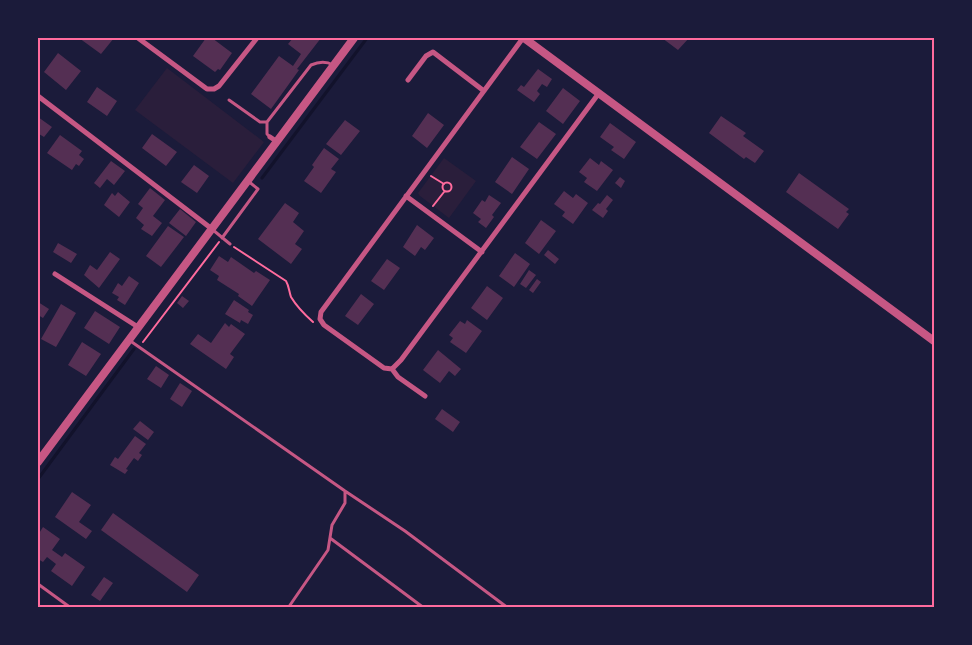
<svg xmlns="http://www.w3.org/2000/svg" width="972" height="645" font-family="'Zilla Slab',serif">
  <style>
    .green { fill: #2a1e3b }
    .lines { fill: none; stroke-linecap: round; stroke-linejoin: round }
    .stream { stroke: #12122b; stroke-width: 3 }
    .building { fill: #542f53 }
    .path { stroke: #ff6b9d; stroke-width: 2 }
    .service { stroke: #c65784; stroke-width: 3 }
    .minor { stroke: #c65784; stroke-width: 5 }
    .tertiary { stroke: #c65784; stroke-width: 8 }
    .neatline { fill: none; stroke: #ff6b9d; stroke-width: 2 }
  </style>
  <rect width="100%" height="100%" fill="#1b1b3a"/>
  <path class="green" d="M167 68 264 142 233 183 135 110Z
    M444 158 476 181 449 218 420 196 418 193Z"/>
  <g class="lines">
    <path class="stream" d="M262 178 367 38
      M38 479 134 349"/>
  </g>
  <path class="building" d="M79 38H114L101 54Z
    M206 38H212L232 53 220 70 218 69 215 72 193 56Z
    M293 38H321L297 69 299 70 271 109 251 94 279 56 293 66 301 54 288 44Z
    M662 38H689L678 50Z
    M58 53 81 71 66 90 44 72Z
    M538 69 552 79 547 87 542 84 537 91 540 94 534 102 517 90 521 85 524 87Z
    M97 87 117 101 107 116 87 102Z
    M563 88 580 101 563 124 546 111Z
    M428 113 444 125 427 148 412 136Z
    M721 116 746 133 743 136 764 151 755 163 746 157 744 159 709 133Z
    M38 117 52 127 44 137 39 134 38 135Z
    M345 120 360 131 341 155 326 144Z
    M539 122 556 134 537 159 520 147Z
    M610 123 636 142 624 159 611 150 614 147 600 137Z
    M152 134 177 152 166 166 142 148Z
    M60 135 82 151 79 155 84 159 79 166 76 164 72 170 47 153Z
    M324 148 339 159 331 169 336 172 321 193 304 181 314 167 312 165Z
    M512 157 529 169 512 194 495 182Z
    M590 158 599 165 601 161 613 170 597 191 584 182 587 178 579 172Z
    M111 161 125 171 114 185 107 179 100 188 94 183Z
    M194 165 209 176 197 193 181 182Z
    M799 173 849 209 846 212 849 214 838 229 786 192Z
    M620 177 625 181 621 188 615 183Z
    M150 188 165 200 153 216 162 223 152 236 141 229 144 225 136 218 143 208 138 204Z
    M564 191 573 198 576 194 588 203 573 224 562 216 565 212 554 204Z
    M118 192 130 202 119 217 104 205 112 193 115 196Z
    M489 195 501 203 492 215 494 217 486 228 478 222 481 219 473 213 482 200 485 202Z
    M607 195 613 200 606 209 608 211 603 218 592 210 598 203 600 204Z
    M285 203 299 213 293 222 304 231 295 244 302 249 291 264 258 239Z
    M180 209 196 222 186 236 169 223Z
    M541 220 556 231 539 254 525 243Z
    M417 225 434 238 425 250 421 247 415 256 403 247Z
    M168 226 184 237 161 267 146 256Z
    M58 243 77 254 71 263 53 252Z
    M548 250 559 259 555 264 544 255Z
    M110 252 120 259 99 288 84 275 90 265 97 270Z
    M515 253 530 264 514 287 499 276Z
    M219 256 228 262 231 257 254 273 256 271 270 280 252 306 238 296 239 294 217 280 219 276 210 270Z
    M387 259 400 268 384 290 371 281Z
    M529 270 536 275 526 288 520 284Z
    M129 276 139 283 125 305 117 300 119 297 112 293 118 283 122 286Z
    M537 279 541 282 533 293 529 290Z
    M487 286 503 298 487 320 471 308Z
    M361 294 374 304 358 325 345 316Z
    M182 296 189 301 183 308 177 303Z
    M234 300 249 310 248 312 253 315 248 324 241 320 240 323 225 314Z
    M38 302 49 309 43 318 38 315Z
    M61 304 76 313 56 347 41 339Z
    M95 311 120 327 109 344 84 328Z
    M467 320 482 331 466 353 450 342 453 338 449 335 460 321 465 324Z
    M225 323 229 327 231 324 245 334 230 354 234 357 226 369 190 344 198 334 211 343Z
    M82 342 101 354 86 376 68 365Z
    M438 350 461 369 455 376 449 371 440 383 423 370Z
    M156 366 169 375 161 388 147 379Z
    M180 383 192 391 182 407 170 399Z
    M442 409 460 422 453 432 435 419Z
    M140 421 154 432 148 440 133 429Z
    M135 436 146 444 139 453 142 455 138 461 134 458 126 469 128 470 125 474 110 465 115 457 118 459Z
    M72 492 91 505 79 522 92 531 86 539 55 517Z
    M113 513 199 575 187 592 101 530Z
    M43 527 60 539 52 550 62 557 65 553 85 567 72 586 51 571 56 564 47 557 43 562 38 559V535Z
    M104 577 113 583 100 601 91 595Z"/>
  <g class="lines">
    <path class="path" d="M431 176 444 184
      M442.5 187a4.5 4.5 0 1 1 9 0a4.5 4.5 0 1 1-9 0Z
      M433 206 444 192
      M234 247 286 281C289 286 289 291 291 297 297 307 304 314 313 322
      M143 342 219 242"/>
    <path class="service" d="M229 100 260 122H267
      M270 137 267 134V122L311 65C318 62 326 61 333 65
      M213 230 230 244
      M222 238 258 189 248 181
      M129 340 345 491 405 531 508 608
      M330 538 424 608
      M38 584 71 608
      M288 608 328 550 332 525 345 503V492"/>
    <path class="minor" d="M138 38 207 89H214L219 86 257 38
      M408 80 426 56 433 52 484 91
      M38 96 212 229
      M270 137 276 141
      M406 196 482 252
      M55 274 138 327
      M392 369 401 360 599 93
      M425 396 398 377 392 369 384 368 324 325 320 319 321 312 523 38"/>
    <path class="tertiary" d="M524 38 934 341
      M38 462 354 38"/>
  </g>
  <rect width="972" height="645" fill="none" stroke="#1b1b3a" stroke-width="78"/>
  <rect x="39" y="39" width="894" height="567" class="neatline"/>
</svg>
